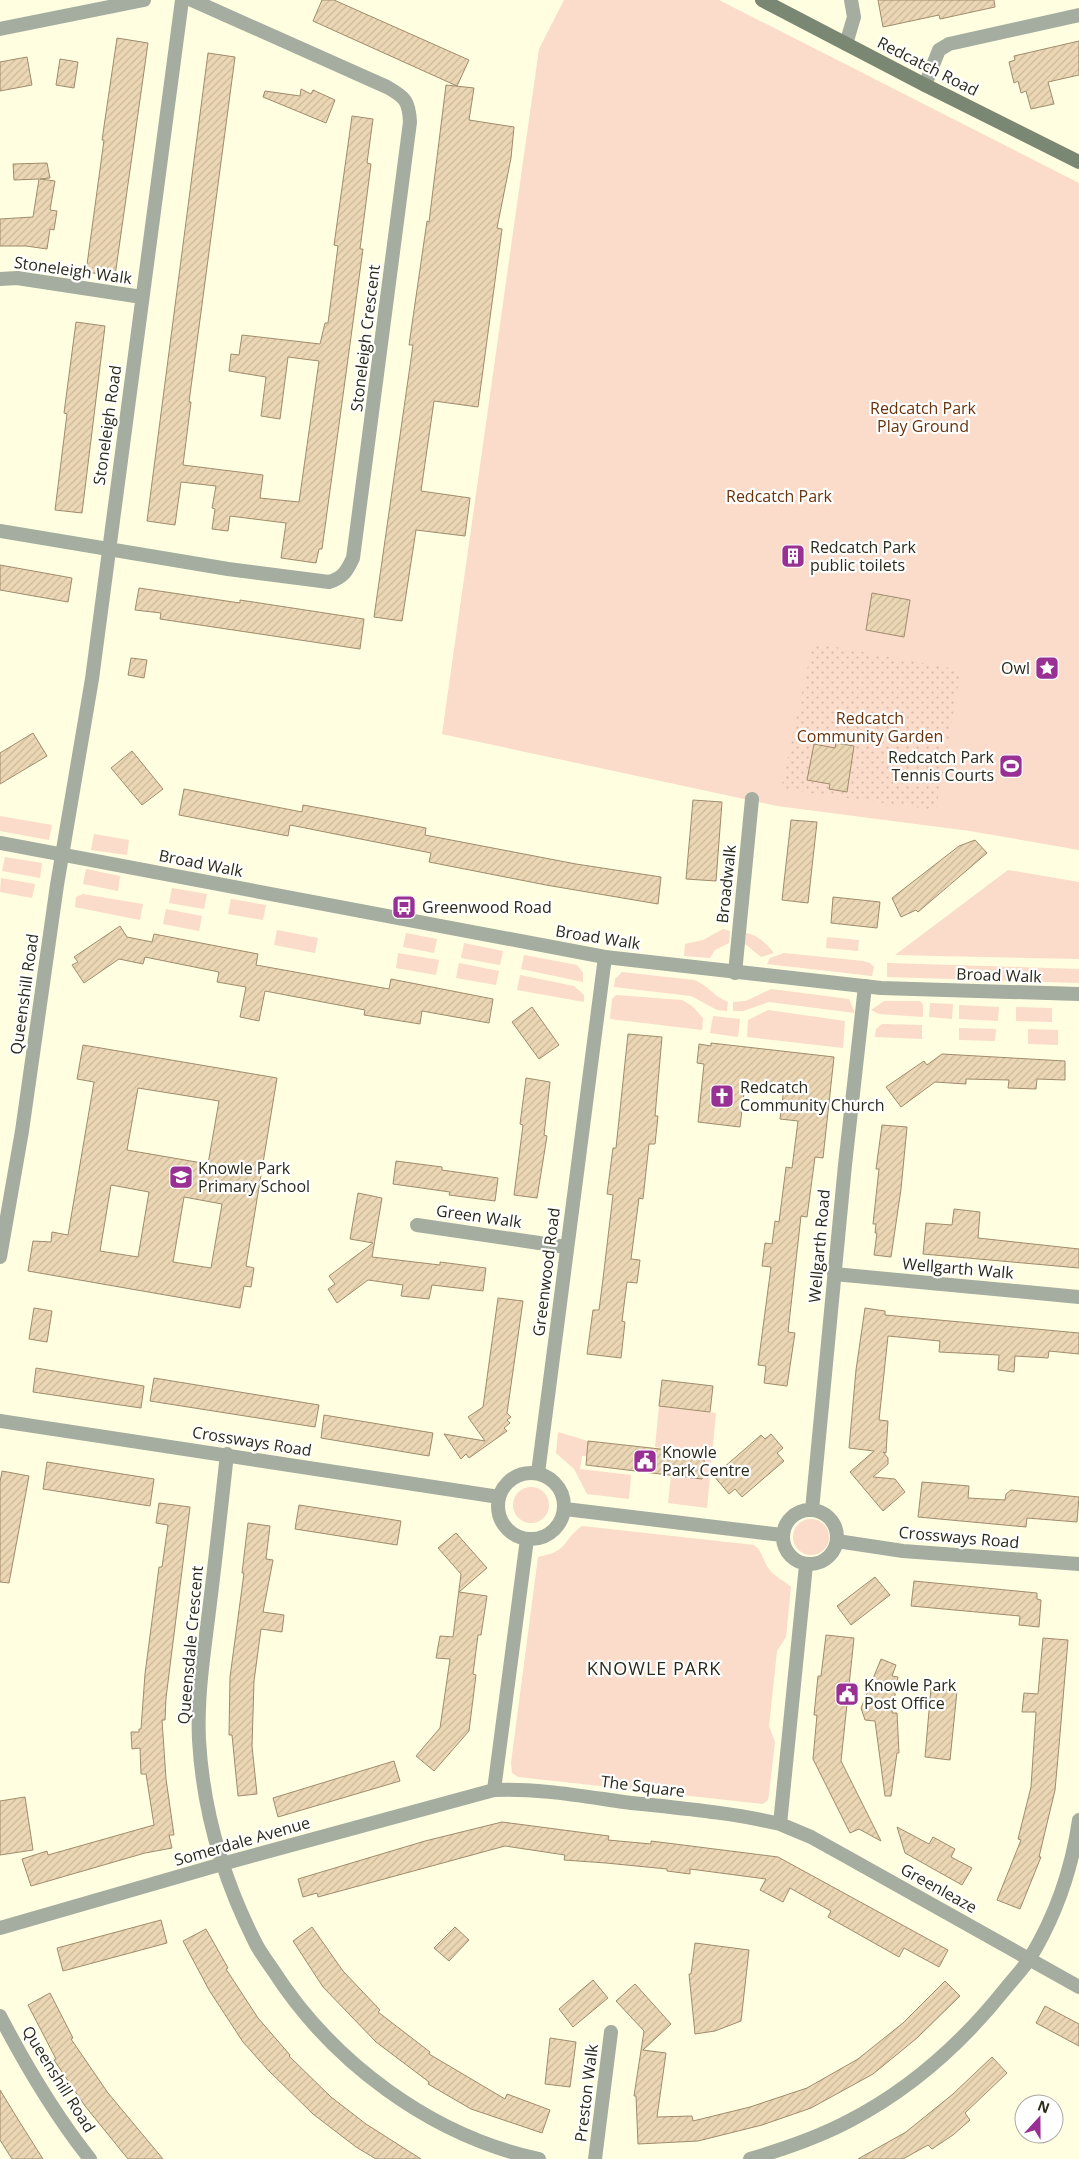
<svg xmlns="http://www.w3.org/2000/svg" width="1079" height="2159" font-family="'Open Sans',sans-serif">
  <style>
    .green { fill: #fbdbc9 }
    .garden { fill: url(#garden-dots) }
    .building { fill: url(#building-hatch); stroke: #9f8c6d; fill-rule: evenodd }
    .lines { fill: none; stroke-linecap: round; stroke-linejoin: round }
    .minor { stroke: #a4ad9f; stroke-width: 14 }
    .tertiary { stroke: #a4ad9f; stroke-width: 14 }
    .secondary { stroke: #7a8773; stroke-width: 14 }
    .labels { text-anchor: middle; stroke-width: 4.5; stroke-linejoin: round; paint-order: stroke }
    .street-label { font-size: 16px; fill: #2a2a1b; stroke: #fff }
    .park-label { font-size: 16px; fill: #68320a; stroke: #fff }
    .poi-label { font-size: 16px; fill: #2a2a1b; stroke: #fff; text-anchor: start }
    .neighbourhood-label { font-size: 18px; letter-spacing: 1px; fill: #2a2a1b; stroke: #fff }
  </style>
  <defs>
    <pattern id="garden-dots" width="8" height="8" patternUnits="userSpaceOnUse" patternTransform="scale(1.25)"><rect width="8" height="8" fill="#fbdbc9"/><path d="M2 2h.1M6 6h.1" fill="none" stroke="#d7bcac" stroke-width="1.8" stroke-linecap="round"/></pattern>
    <pattern id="building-hatch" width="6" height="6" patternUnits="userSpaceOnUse" patternTransform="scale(1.25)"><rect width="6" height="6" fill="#ecd7b5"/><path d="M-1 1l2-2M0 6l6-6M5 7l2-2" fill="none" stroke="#cbb99b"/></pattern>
  </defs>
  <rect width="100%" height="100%" fill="#fffee0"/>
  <path class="green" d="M564 0H719L1079 183V850L970 831 777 806 442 734 539 49Z
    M0 816 52 825 49 840 0 831Z
    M94 834 129 840 127 855 91 850Z
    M5 857 42 863 40 878 2 871Z
    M86 869 120 876 118 891 83 884Z
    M1008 870 1079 882V959L895 955Z
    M1 878 35 884 32 898 0 892Z
    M172 888 207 894 204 909 169 903Z
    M83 894 143 904 140 920 75 907 76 897Z
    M231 899 266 905 263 920 228 914Z
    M166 909 202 916 199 931 163 924Z
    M723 929 730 931 729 943 715 950 710 958 684 956 685 944 703 940Z
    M277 930 318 938 315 953 274 945Z
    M406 933 437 939 434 953 403 947Z
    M746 933C758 935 766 943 774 953L761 957 745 944Z
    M827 937 859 940 858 951 826 948Z
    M464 943 503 951 500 965 461 958Z
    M398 953 439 960 436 975 396 968Z
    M784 953 863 961 870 963 874 967 872 976 767 964 770 958Z
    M524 955 577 965 583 973V982L521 969Z
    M459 963 499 971 496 985 456 978Z
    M887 963 1079 969V983L887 977Z
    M622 972 694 980C708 985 713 996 728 1002L727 1011 717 1010 691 996 614 987 615 979Z
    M520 975 574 986 584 995V1002L517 990Z
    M771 989 849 999 855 1013 769 1002 743 1011H733V1002L746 1001Z
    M616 995 682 1000 692 1006 703 1018 702 1030 610 1019 612 999Z
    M884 1001H920L923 1005V1017L879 1014 871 1010Z
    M930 1003 953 1004 952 1019 929 1017Z
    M959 1005 999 1007 998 1021 959 1019Z
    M1016 1007 1052 1008V1022L1016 1021Z
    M768 1010 845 1021 843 1048 747 1037 748 1020Z
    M713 1016 740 1019 738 1037 710 1033Z
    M882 1024 922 1025V1039L875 1037 876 1029Z
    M959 1028 996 1029 995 1041 959 1040Z
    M1028 1029 1058 1030V1045L1028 1044Z
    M659 1406 716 1413 707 1508 668 1503 671 1476 701 1479 704 1454 655 1447Z
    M558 1432 588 1441 587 1456H582L580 1469 631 1475 629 1499 587 1494 574 1469 556 1453Z
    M513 1505a18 18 0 1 1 36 0a18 18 0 1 1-36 0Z
    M793 1537a18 18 0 1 1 36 0a18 18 0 1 1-36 0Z
    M582 1526 754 1545C763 1551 762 1560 769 1569 775 1577 783 1580 791 1587L786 1637 777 1651 769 1726 775 1742 769 1794 768 1800 763 1804 518 1777 512 1773 511 1763 538 1557C570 1551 561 1541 582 1526Z"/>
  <path class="garden" d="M813 643 961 670 936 810 781 789Z"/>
  <path class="building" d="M322 0H334L469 60 457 86 313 21Z
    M878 0H994L995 7 940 19 939 15 883 27Z
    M117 38 148 43 115 276 86 272 104 140H102Z
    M1079 41V75L1048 82 1054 104 1031 109 1026 91 1021 93 1018 81 1014 83 1009 62 1015 60 1014 56Z
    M208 53 235 57 189 402H191L183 465 263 475 260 498 299 502 319 361 288 357 280 419 261 416 266 377 229 371 231 354 239 355 242 335 320 344 325 323H328L338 246 334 245 352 116 373 119 367 163 371 164 360 249H363L322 549H319L316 563 281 558 286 523 230 516 228 531 212 529 215 509 212 508 216 486 181 482 175 525 147 521Z
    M27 57 32 85 0 91V62Z
    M60 59 78 62 74 88 56 85Z
    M446 85 474 88 469 120 514 127 511 158 497 228 502 229 478 407 434 401 421 491 470 498 465 536 416 530 402 621 374 617 413 345H409L427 221 429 222Z
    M301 89 311 94 313 90 335 100 326 123 263 97 265 91 300 96Z
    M47 163 50 178 40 179 55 181 50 210 57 211 54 230 50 229 47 249 26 246H0V219L33 217 39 179 14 180 13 164Z
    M76 322 105 326 82 513 55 510 67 414 64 413Z
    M0 565 72 578 68 602 0 590Z
    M139 588 240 603V600L364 619 360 649 160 619 161 613 135 610Z
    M872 593 910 600 904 637 866 630Z
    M131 658 147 660 144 678 128 675Z
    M33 733 47 756 0 784V753Z
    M836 743 854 746 847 792 829 789 830 784 807 780 814 744 835 748Z
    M132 751 163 789 142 805 111 768Z
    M184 789 302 812 303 805 369 817 426 828 425 835 576 864 661 877 658 904 546 885 429 862 431 853 290 825 288 836 179 815Z
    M693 800 722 802 716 881 686 879Z
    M791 820 817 822 808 903 782 900Z
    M975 840 987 853 918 912 916 910 901 917 892 898 959 846Z
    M833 897 880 902 877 928 831 923Z
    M120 926 127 937 152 942 154 934 258 954 256 965 389 989 391 979 493 999 489 1023 422 1011 420 1024 364 1015 365 1010 265 991 259 1021 240 1017 246 987 217 982 219 972 145 957 143 964 119 959 84 983 72 965 78 962 74 957Z
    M532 1007 559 1045 539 1059 512 1022Z
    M628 1034 662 1037 655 1116H658L655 1144H649L643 1199 639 1198 631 1259 640 1260 637 1283 627 1282 622 1321 625 1322 621 1358 587 1354 593 1310H599L603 1279 613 1195 607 1194 613 1148H616Z
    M711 1043 834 1057 823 1158 815 1157 807 1217 801 1216 788 1332 795 1333 787 1386 764 1383 766 1366 758 1365 771 1267 762 1266 765 1243 772 1244 775 1221 779 1222 786 1167 792 1168 798 1121 780 1119 784 1088 745 1084 740 1127 698 1122 704 1064 697 1063 699 1044 711 1046Z
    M83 1045 277 1078 246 1266 254 1268 251 1287 244 1286 240 1308 28 1271 33 1241 51 1242 52 1232 68 1235 94 1082 77 1079ZM138 1088 219 1101 208 1164 127 1150ZM111 1185 149 1192 138 1257 100 1251ZM184 1197 222 1204 211 1268 173 1262Z
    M942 1054 1065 1061V1080L1037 1079 1036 1089 1008 1088 1009 1080 966 1079V1084L935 1082 901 1107 886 1087 924 1061 927 1065Z
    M526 1078 550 1082 544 1135 547 1136 537 1198 514 1195 523 1125 520 1124Z
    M882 1125 907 1127 901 1189 891 1257 874 1255 877 1233H875L876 1224H873L879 1169H876Z
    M396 1161 442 1167V1170L498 1178 495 1201 449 1195 450 1192 393 1184Z
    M358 1193 382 1198 372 1257 440 1265V1262L486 1268 483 1291 432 1285 429 1299 401 1296 403 1285 368 1280 337 1303 328 1289 335 1284 329 1276 373 1243 350 1239Z
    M954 1209 980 1212 978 1238 1079 1249V1268L923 1254 926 1223 952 1225Z
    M498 1298 523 1301 507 1413 511 1417 507 1420 510 1423 504 1428 507 1431 469 1458 466 1454 461 1459 444 1434 485 1441 468 1417 483 1407Z
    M34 1308 52 1311 47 1342 29 1339Z
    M865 1308 885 1311V1315L1079 1333V1354L1049 1351 1048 1358 1015 1356 1014 1372 998 1370 999 1355 939 1352 940 1341 888 1336 879 1420 888 1421 886 1453 883 1452 888 1458V1464L873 1477 895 1479 905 1492 883 1511 850 1472 874 1451 849 1448 856 1370Z
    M36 1368 144 1386 141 1408 33 1392Z
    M154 1378 319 1405 315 1427 150 1401Z
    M662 1380 713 1386 710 1412 659 1406Z
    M324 1415 433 1433 429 1456 321 1438Z
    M771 1434 783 1448 777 1453 784 1461 742 1497 735 1489 729 1494 714 1476 761 1435 765 1439Z
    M588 1441 705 1454 702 1479 586 1465Z
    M47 1462 154 1479 150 1506 43 1489Z
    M2 1471 29 1476 9 1583 0 1582V1482Z
    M922 1482 969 1486 968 1498 1005 1500 1006 1494 1011 1490 1079 1497 1077 1522 1027 1518 1026 1527 918 1517Z
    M159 1503 190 1507 166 1698 165 1720H162L166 1779 174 1835H169L172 1848 145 1853 31 1886 22 1859 47 1851 48 1855 154 1825 146 1774H141L140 1748 132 1749 131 1732H139V1729H141L145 1674 159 1567H162L168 1525 156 1523Z
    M299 1505 401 1521 397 1545 295 1529Z
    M248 1523 270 1526 266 1559 273 1560 263 1612 284 1615 282 1632 261 1629 254 1681 252 1746 257 1794 238 1796 232 1735H229L230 1677 244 1573H242Z
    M456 1533 487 1568 459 1592 487 1596 481 1635H478L473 1674 476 1675 469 1731 434 1771 416 1756 440 1728 450 1659 436 1658 440 1636 453 1637 461 1574 438 1548Z
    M875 1577 890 1595 851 1625 837 1606Z
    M914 1581 1037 1593V1599L1041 1600 1039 1627 1019 1625 1020 1616 911 1606Z
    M826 1635 854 1638 841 1761 881 1841 859 1829 850 1833 813 1759 817 1715H814L818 1676H821Z
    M1043 1638 1068 1640 1059 1746 1055 1790 1039 1857H1041L1020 1909 997 1900 1021 1840 1018 1839 1031 1787 1036 1712H1022L1024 1693 1038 1694Z
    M881 1659 896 1665 892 1676 898 1677 892 1713H897L899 1753H897L891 1796H885L875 1721 865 1720 861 1708Z
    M931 1688 957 1691 950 1760 925 1757Z
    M394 1761 400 1781 278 1817 273 1798Z
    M25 1797 33 1850 0 1855V1801Z
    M502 1822 609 1836 608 1840 651 1844V1841L778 1857 948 1950 939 1967 904 1948 899 1957 828 1917 831 1911 790 1888 783 1902 760 1890 766 1879 690 1869V1874L667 1871V1869L606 1863 564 1860 565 1855 505 1846 318 1897 317 1893 303 1897 298 1879 425 1841Z
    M897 1827 929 1844 933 1837 955 1849 951 1857 972 1868 962 1885 905 1853Z
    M161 1920 167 1943 63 1971 57 1948Z
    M312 1927 343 1971 380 2010 378 2012 430 2052 429 2054 505 2099 507 2094 550 2110 542 2133 471 2109 428 2084 429 2082 376 2042 323 1987 293 1941Z
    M455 1927 469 1940 449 1961 434 1948Z
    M206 1929 228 1968 226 1969 258 2018 290 2055 289 2056 331 2097 366 2124 421 2159H376L356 2147 313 2114 268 2070 243 2042 209 1990 183 1941Z
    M695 1943 749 1950 741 2021 715 2031 695 2034 689 1974H691Z
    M593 1980 608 1998 573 2027 559 2009Z
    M945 1981 960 1996 917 2038 873 2074 811 2108 762 2125 698 2141 638 2144 636 2096H634L644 2031 616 2001 635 1984 671 2024 643 2050 666 2053 657 2117 692 2116 693 2121 750 2107 807 2088 858 2059 903 2023Z
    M50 1993 73 2038 71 2039 108 2093 163 2159H128L85 2106 54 2060 56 2059 28 2005Z
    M1045 2006 1079 2024V2046L1036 2023Z
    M550 2038 576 2042 570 2087 545 2084Z
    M992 2057 1007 2073 965 2113 970 2120 953 2135 932 2149 928 2145 903 2159H858L906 2132 953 2094Z
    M0 2090 19 2121 43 2159H12L0 2140Z"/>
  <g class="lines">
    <path class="minor" d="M0 29 144 0
      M846 44 854 17 851 0
      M925 85 939 50 949 44 1079 15
      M0 279 17 278 142 297
      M0 531 228 569 329 582C343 578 347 571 353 558L410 122C409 101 405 97 387 87L192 0
      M735 973 752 799
      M417 1225 566 1247
      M0 1257 22 1131 57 885 92 679 182 0
      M834 1274 1079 1297
      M0 1421 499 1497
      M227 1454C221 1509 215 1564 208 1619 203 1659 197 1700 199 1740 203 1810 223 1878 254 1940 259 1951 266 1960 273 1970 332 2062 431 2136 539 2159
      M498 1506a33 33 0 1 1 66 0a33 33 0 1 1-66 0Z
      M538 1473 605 957
      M565 1509 782 1535
      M783 1537a27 27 0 1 1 54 0a27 27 0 1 1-54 0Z
      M812 1510 845 1165 865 986
      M527 1539 494 1790C537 1788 581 1796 624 1802 677 1808 729 1812 780 1824L806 1565
      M837 1541 903 1551 1079 1564
      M780 1824 811 1837 847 1857 1079 1987
      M0 1928 222 1864 494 1790
      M0 2016C26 2066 55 2115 90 2159
      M595 2159 611 2032
      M750 2159C784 2149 817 2138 849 2121 911 2089 963 2042 1006 1988 1014 1978 1023 1969 1030 1958 1055 1917 1072 1868 1079 1820"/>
    <path class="tertiary" d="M0 843 605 957 881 988 1079 994"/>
    <path class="secondary" d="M762 0 925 85 1079 162"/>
  </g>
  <defs>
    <g id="building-square" transform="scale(1.25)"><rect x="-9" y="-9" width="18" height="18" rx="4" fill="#993093" stroke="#fff"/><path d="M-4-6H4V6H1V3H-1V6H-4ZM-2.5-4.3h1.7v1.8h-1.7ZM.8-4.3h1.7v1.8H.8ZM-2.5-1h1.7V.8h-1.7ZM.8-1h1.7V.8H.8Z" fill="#fff"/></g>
    <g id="sight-square" transform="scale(1.25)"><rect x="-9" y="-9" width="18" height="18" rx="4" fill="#993093" stroke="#fff"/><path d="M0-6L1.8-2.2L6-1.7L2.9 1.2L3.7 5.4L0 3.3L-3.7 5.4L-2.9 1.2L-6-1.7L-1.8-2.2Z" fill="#fff"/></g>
    <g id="stadium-square" transform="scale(1.25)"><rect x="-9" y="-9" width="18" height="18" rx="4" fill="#993093" stroke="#fff"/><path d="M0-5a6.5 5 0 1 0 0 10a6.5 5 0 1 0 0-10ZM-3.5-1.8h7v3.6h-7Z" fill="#fff"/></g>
    <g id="bus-square" transform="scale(1.25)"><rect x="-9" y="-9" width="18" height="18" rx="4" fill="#993093" stroke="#fff"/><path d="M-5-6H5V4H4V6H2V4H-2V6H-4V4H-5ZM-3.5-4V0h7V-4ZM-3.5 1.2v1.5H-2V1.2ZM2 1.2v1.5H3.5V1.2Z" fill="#fff"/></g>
    <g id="church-square" transform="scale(1.25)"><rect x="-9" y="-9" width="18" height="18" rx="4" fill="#993093" stroke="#fff"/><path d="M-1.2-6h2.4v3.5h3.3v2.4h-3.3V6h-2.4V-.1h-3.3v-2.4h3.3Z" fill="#fff"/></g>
    <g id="school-square" transform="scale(1.25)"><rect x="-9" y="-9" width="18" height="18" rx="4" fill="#993093" stroke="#fff"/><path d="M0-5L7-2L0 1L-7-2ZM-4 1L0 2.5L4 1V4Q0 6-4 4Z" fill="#fff"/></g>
    <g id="civic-square" transform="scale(1.25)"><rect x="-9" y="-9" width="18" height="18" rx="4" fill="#993093" stroke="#fff"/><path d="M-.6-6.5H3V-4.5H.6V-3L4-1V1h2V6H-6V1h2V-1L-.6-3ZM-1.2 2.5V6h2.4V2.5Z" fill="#fff"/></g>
  </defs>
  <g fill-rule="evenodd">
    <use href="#building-square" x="793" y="556"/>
    <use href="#sight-square" x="1047" y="668"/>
    <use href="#stadium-square" x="1011" y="766"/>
    <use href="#bus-square" x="404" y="907"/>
    <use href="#church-square" x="722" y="1096"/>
    <use href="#school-square" x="181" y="1177"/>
    <use href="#civic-square" x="645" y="1461"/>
    <use href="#civic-square" x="847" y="1694"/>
  </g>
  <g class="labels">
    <g class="street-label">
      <text transform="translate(928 66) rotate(27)" y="6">Redcatch Road</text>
      <text transform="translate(73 270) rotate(8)" y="6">Stoneleigh Walk</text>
      <text transform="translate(365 338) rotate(-83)" y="6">Stoneleigh Crescent</text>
      <text transform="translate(107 425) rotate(-82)" y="6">Stoneleigh Road</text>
      <text transform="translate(201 863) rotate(11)" y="6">Broad Walk</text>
      <text transform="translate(726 884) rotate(-84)" y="6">Broadwalk</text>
      <text transform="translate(598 937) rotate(9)" y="6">Broad Walk</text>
      <text transform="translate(999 975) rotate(2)" y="6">Broad Walk</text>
      <text transform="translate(24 994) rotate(-82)" y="6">Queenshill Road</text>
      <text transform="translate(479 1216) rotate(8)" y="6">Green Walk</text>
      <text transform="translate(819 1246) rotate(-85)" y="6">Wellgarth Road</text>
      <text transform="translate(958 1268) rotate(5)" y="6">Wellgarth Walk</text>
      <text transform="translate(546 1272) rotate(-83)" y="6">Greenwood Road</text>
      <text transform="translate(252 1441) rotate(9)" y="6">Crossways Road</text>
      <text transform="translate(959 1537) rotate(5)" y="6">Crossways Road</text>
      <text transform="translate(190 1645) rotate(-85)" y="6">Queensdale Crescent</text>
      <text transform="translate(643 1786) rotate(7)" y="6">The Square</text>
      <text transform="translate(242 1841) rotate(-16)" y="6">Somerdale Avenue</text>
      <text transform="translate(939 1888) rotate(29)" y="6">Greenleaze</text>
      <text transform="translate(59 2079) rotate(58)" y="6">Queenshill Road</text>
      <text transform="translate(586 2093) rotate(-83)" y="6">Preston Walk</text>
    </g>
    <g class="park-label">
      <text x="923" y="414">Redcatch Park<tspan x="923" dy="18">Play Ground</tspan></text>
      <text x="779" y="502">Redcatch Park</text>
      <text x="870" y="724">Redcatch<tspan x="870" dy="18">Community Garden</tspan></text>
    </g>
    <g class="poi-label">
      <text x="810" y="553">Redcatch Park<tspan x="810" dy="18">public toilets</tspan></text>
      <text x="1030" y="674" text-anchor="end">Owl</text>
      <text x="994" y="763" text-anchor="end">Redcatch Park<tspan x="994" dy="18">Tennis Courts</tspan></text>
      <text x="422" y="913">Greenwood Road</text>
      <text x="740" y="1093">Redcatch<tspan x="740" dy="18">Community Church</tspan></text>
      <text x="198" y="1174">Knowle Park<tspan x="198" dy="18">Primary School</tspan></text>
      <text x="662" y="1458">Knowle<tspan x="662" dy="18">Park Centre</tspan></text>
      <text x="864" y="1691">Knowle Park<tspan x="864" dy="18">Post Office</tspan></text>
    </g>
    <g class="neighbourhood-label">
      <text x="654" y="1675">KNOWLE PARK</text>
    </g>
  </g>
  <g transform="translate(1039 2119) rotate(21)"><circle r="24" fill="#ffffff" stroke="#aaaaa4"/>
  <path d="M0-4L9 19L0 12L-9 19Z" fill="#993093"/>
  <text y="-8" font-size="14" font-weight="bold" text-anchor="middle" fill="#2a2a1b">N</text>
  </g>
</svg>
